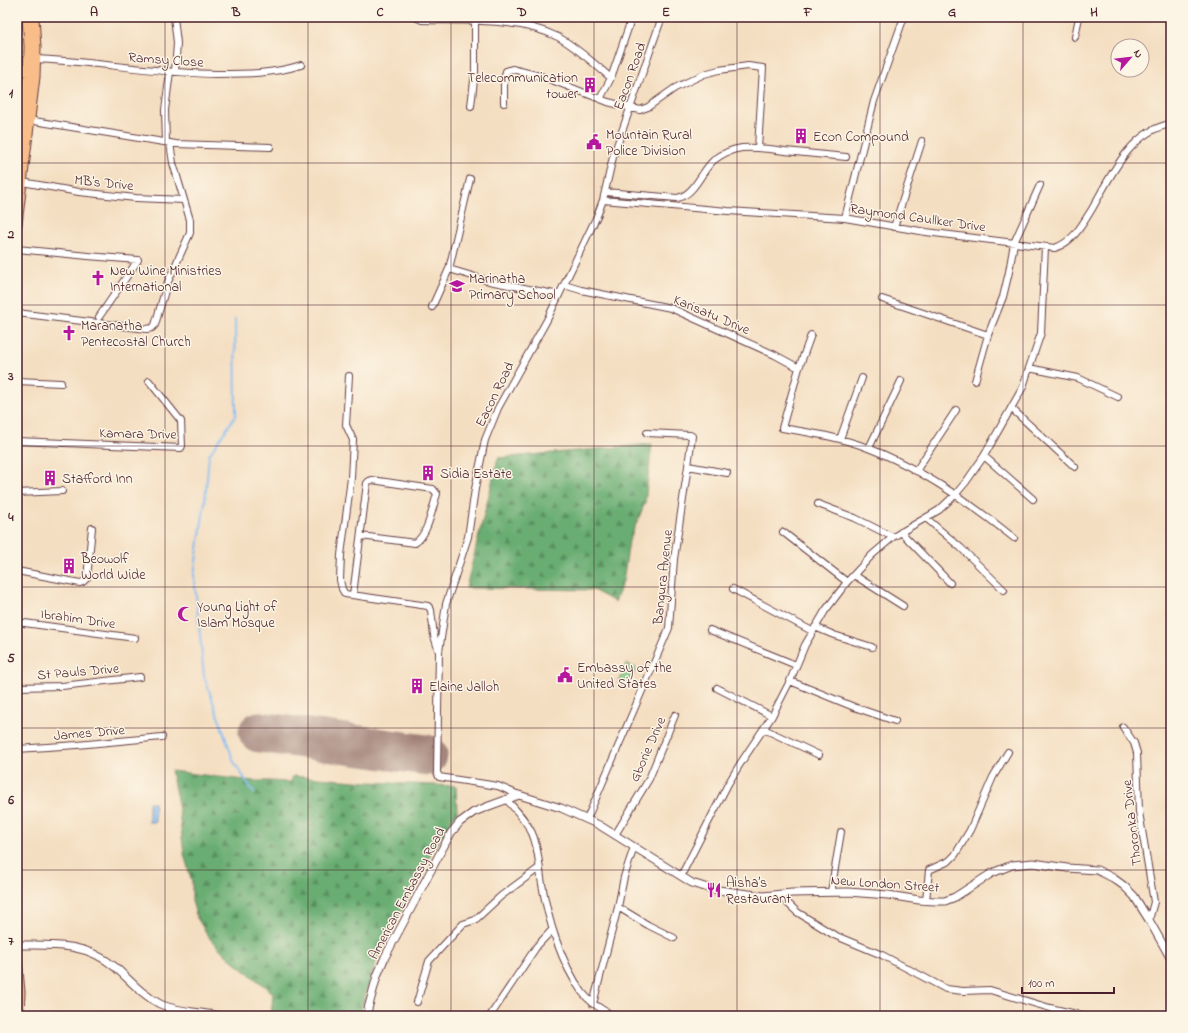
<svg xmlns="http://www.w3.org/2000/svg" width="1188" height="1033" font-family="'Indie Flower',sans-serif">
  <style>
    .forest { fill: url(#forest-firs); stroke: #5a664e }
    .pitch { fill: #82c984; stroke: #667458 }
    .water { fill: #80bcf3; stroke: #656e8f }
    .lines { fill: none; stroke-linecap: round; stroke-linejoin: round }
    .stream { stroke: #80bcf3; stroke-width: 2 }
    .runway { stroke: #9f7e76; stroke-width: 41 }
    .minor-casing { stroke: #643c42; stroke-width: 8 }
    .tertiary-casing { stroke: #643c42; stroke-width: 9 }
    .primary-casing { stroke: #643c42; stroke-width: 11 }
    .minor { stroke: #fff; stroke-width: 6 }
    .tertiary { stroke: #fff; stroke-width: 7 }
    .primary { stroke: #f8bd88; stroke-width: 9 }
    .grid { fill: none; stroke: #4a1f2b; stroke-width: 1; stroke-opacity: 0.55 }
    .labels { text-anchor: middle; stroke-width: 3; stroke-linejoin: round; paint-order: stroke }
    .street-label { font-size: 14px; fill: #4a1f2b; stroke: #fcf5e5 }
    .poi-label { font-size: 14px; fill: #4a1f2b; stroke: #fcf5e5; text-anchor: start }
    .neatline { fill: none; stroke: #4a1f2b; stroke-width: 1.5 }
    .grid-label { font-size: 13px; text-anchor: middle; font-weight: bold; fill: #4a1f2b }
  </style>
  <defs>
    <pattern id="forest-firs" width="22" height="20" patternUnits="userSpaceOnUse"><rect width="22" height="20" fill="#69ad72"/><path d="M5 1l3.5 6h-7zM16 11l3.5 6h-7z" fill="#588c5e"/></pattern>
  </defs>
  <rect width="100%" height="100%" fill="#fcf5e5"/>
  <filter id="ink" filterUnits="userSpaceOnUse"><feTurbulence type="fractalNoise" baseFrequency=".025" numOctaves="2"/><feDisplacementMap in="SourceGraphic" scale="8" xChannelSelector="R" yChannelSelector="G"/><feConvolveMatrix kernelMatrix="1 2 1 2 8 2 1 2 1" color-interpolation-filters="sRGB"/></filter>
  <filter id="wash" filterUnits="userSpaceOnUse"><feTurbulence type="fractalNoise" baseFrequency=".012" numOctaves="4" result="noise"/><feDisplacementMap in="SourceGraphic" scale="16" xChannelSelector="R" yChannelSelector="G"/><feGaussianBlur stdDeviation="0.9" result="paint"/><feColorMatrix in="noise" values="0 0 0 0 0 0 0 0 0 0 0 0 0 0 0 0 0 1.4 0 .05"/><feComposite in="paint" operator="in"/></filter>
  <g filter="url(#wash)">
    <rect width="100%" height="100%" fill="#f4dec1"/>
    <path class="forest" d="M652 444 645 503 629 541 623 581 615 602 593 590 466 588 498 458Z
      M171 771 253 781H269L291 782 293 776 368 782 456 786 457 812 433 850 408 899 379 952 359 1016H271L273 993 228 957 211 940 197 918 192 901V882L184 854 178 804Z"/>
    <path class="pitch" d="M627 664 636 668 627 688 618 684Z"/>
    <path class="water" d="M149 802H154L155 822H149Z"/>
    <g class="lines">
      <path class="stream" d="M235 319 236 415 209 455 205 501 194 575 204 676 234 762 254 793"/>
      <path class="runway" d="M259 732 427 755"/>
    </g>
  </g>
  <g filter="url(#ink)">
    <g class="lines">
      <g class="minor-casing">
        <path id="minor" d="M174 17 177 43 175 72
          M415 17 422 20C465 21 518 17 558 37 575 46 596 65 611 78
          M1075 37 1079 17
          M32 59C94 61 155 73 217 74 245 74 273 74 301 65
          M600 99 611 78 632 17
          M504 103V81L506 71 512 69 544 77 608 102 640 110 648 107 675 88 704 74 719 70 748 66 763 68 758 148
          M471 106 475 72V21
          M28 120 176 144 270 147
          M166 142 165 110 170 72
          M22 182 79 192 136 198 184 200
          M605 192 677 198C695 195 701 171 714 160 722 154 733 149 742 148 756 147 771 149 785 151 805 153 825 155 846 157
          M603 200 728 211 845 218 926 232 1055 248C1074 241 1082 225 1092 209 1110 177 1131 130 1171 124
          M845 218 874 101 904 17
          M894 227 922 141
          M17 249 88 256 138 260 99 317
          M449 269 489 281 559 295
          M564 285 581 290 671 308 775 355 799 368
          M882 299 988 335
          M432 307 449 269 470 179
          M17 313 147 329 152 328 155 325 167 284 190 233V220L173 163 170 143
          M811 335 799 368 782 428C811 433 840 437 868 448 918 467 973 505 1014 538
          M1029 368 1041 333 1045 247
          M349 376 346 425 353 440 351 478 341 555 340 580 342 589 345 594 428 606 431 610 434 636 439 652
          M17 381 61 383
          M975 381 988 335 1003 297 1009 272 1014 243 1040 185
          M1011 408 1075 467
          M840 439 862 378
          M17 441 181 448 182 446 181 421 149 381
          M869 448 901 381
          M984 456 1033 499
          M688 466 727 473
          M916 471 956 410
          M17 493 62 491
          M818 504 855 518 893 537
          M926 518 961 548 1004 590
          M783 532 847 582
          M901 532 950 583
          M17 571 80 583 83 582 87 578 92 528
          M854 575 903 606
          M733 589 812 631
          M353 595 367 483 369 481 372 480 433 489 437 494C432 509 428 535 415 543L361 536
          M17 622 135 638
          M815 627 834 635 872 647
          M710 630 796 665
          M790 681 854 707 895 721
          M17 687 62 686 140 677
          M717 688 772 716
          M1123 727 1134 743 1137 753 1139 812 1154 902 1149 920
          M764 729 819 755
          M17 749 77 745 162 737
          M519 795 498 786 439 777 437 772 439 652 446 604 468 537 475 489 485 440 498 408 547 320 597 216 603 200 613 157 662 17
          M506 799C516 810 526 820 532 833 539 848 539 868 542 884 548 920 561 963 582 992 590 1003 602 1010 614 1016
          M587 819 669 628 674 559 688 466 692 436 690 435 647 433
          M615 835 649 779 675 715
          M634 847 624 877 618 907 648 925 674 938
          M681 876 728 784 740 764 772 716 790 681 805 645 825 611 847 582 872 555 893 537 939 510 955 495 966 482 984 456 1023 387 1029 368 1078 378 1118 397
          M831 892 841 832
          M779 895 797 912 834 935 882 955 946 989 963 991 990 990 1050 1008 1081 1015
          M926 901 929 870 949 861 955 855 970 830 993 777 1008 752
          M417 1002 429 961 463 924 475 920 501 896 539 868
          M593 1004 618 907
          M168 1007 169 1016
          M490 1016 537 946 552 930"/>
      </g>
      <g class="tertiary-casing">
        <path id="tertiary" d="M17 945C53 945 85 942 115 967 130 980 142 995 160 1004 178 1012 200 1012 219 1016
          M366 1016 377 976 385 957 408 914 440 853 451 833 460 822 474 812 489 806 519 795 561 808 599 825 692 883 711 889 763 896 792 893 848 892 888 895 919 900 935 901H945L955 897 992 873 1012 865 1033 863 1067 868 1097 870 1113 878 1124 886 1134 896 1149 920 1171 959"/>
      </g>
      <g class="primary-casing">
        <path id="primary" d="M17 163 22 119 28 76 29 47 27 17
          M17 224 35 77 36 47 34 17
          M17 960 20 992 19 1016"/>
      </g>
      <use href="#minor" class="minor"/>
      <use href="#tertiary" class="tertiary"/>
      <use href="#primary" class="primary"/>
    </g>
  </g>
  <path class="grid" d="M165 17V1016M308 17V1016M451 17V1016M594 17V1016M737 17V1016M880 17V1016M1023 17V1016M17 163H1171M17 305H1171M17 446H1171M17 587H1171M17 728H1171M17 870H1171"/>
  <defs>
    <g id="building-bare" transform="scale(1.2)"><path d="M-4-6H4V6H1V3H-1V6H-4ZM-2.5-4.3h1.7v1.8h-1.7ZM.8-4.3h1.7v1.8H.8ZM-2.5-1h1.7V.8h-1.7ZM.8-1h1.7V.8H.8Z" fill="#b5179e" stroke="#fcf5e5" stroke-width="2.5" paint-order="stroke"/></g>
    <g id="civic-bare" transform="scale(1.2)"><path d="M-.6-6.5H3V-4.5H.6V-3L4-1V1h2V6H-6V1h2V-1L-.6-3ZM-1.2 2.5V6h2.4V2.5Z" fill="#b5179e" stroke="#fcf5e5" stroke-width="2.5" paint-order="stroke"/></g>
    <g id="church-bare" transform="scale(1.2)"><path d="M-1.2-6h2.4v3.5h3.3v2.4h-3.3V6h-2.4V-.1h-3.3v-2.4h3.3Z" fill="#b5179e" stroke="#fcf5e5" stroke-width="2.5" paint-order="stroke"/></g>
    <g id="school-bare" transform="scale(1.2)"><path d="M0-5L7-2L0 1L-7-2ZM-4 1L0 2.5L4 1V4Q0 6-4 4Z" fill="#b5179e" stroke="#fcf5e5" stroke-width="2.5" paint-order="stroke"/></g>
    <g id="mosque-bare" transform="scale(1.2)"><path d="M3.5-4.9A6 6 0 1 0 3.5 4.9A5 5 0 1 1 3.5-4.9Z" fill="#b5179e" stroke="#fcf5e5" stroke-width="2.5" paint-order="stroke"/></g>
    <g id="restaurant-bare" transform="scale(1.2)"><path d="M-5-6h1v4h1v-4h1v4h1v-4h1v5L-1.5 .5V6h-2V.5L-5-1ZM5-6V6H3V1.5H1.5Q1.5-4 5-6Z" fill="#b5179e" stroke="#fcf5e5" stroke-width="2.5" paint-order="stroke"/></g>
  </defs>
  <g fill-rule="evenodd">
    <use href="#building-bare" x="590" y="85"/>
    <use href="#building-bare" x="801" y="136"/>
    <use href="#civic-bare" x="594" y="142"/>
    <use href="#church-bare" x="98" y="278"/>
    <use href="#school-bare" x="457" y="286"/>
    <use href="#church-bare" x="69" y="333"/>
    <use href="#building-bare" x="428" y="473"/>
    <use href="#building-bare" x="50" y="478"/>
    <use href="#building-bare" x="69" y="566"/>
    <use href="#mosque-bare" x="185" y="614"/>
    <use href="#civic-bare" x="565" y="675"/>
    <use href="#building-bare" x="417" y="686"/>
    <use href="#restaurant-bare" x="714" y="890"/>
  </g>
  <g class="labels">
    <g class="street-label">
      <text transform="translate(166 59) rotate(4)" y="5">Ramsy Close</text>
      <text transform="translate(629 76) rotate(-70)" y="5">Eacon Road</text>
      <text transform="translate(104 182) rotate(6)" y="5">MB's Drive</text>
      <text transform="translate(918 217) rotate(8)" y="5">Raymond Caullker Drive</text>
      <text transform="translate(712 314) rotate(23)" y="5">Karisatu Drive</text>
      <text transform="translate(494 394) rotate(-64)" y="5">Eacon Road</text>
      <text transform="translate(138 433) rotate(1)" y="5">Kamara Drive</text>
      <text transform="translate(662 577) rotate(-84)" y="5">Bangura Avenue</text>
      <text transform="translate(78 618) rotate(8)" y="5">Ibrahim Drive</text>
      <text transform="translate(78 671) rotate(-5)" y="5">St Pauls Drive</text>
      <text transform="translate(89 732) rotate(-5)" y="5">James Drive</text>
      <text transform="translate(647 749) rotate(-66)" y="5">Gborie Drive</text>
      <text transform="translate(1131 823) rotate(-97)" y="5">Thoronka Drive</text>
      <text transform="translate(885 883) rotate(4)" y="5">New London Street</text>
      <text transform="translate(406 893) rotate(-62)" y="5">American Embassy Road</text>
    </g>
    <g class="poi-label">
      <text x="578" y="82" text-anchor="end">Telecommunication<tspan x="578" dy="16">tower</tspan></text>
      <text x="606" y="139">Mountain Rural<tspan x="606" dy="16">Police Division</tspan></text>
      <text x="813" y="141">Econ Compound</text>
      <text x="110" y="275">New Wine Ministries<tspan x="110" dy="16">International</tspan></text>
      <text x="469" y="283">Marinatha<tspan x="469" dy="16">Primary School</tspan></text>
      <text x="81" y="330">Maranatha<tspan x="81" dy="16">Pentecostal Church</tspan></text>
      <text x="440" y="478">Sidia Estate</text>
      <text x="62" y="483">Stafford Inn</text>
      <text x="81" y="563">Beowolf<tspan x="81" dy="16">World Wide</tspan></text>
      <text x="197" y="611">Young Light of<tspan x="197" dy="16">Islam Mosque</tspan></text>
      <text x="577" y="672">Embassy of the<tspan x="577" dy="16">United States</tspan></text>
      <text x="429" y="691">Elaine Jalloh</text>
      <text x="726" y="887">Aisha’s<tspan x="726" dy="16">Restaurant</tspan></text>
    </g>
  </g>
  <rect width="1188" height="1033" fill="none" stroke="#fcf5e5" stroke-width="44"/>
  <g transform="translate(1130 58) rotate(62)"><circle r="19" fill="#fcf5e5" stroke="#b59f9b"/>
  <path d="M0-3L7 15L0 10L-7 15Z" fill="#b5179e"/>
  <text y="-6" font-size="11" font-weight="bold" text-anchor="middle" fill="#4a1f2b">N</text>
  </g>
  <path d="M1022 987v6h92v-6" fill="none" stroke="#4a1f2b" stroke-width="2"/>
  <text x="1028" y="987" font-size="12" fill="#4a1f2b" stroke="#fcf5e5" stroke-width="3" paint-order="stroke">100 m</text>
  <rect x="22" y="22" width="1144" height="989" class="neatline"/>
  <g class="grid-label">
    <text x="94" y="16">A</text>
    <text x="236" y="16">B</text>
    <text x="380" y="16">C</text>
    <text x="522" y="16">D</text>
    <text x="666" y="16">E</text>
    <text x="808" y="16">F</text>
    <text x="952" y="16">G</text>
    <text x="1094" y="16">H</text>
    <text x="11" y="97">1</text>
    <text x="11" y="238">2</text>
    <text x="11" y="380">3</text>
    <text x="11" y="521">4</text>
    <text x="11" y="662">5</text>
    <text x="11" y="804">6</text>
    <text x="11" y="945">7</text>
  </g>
</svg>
